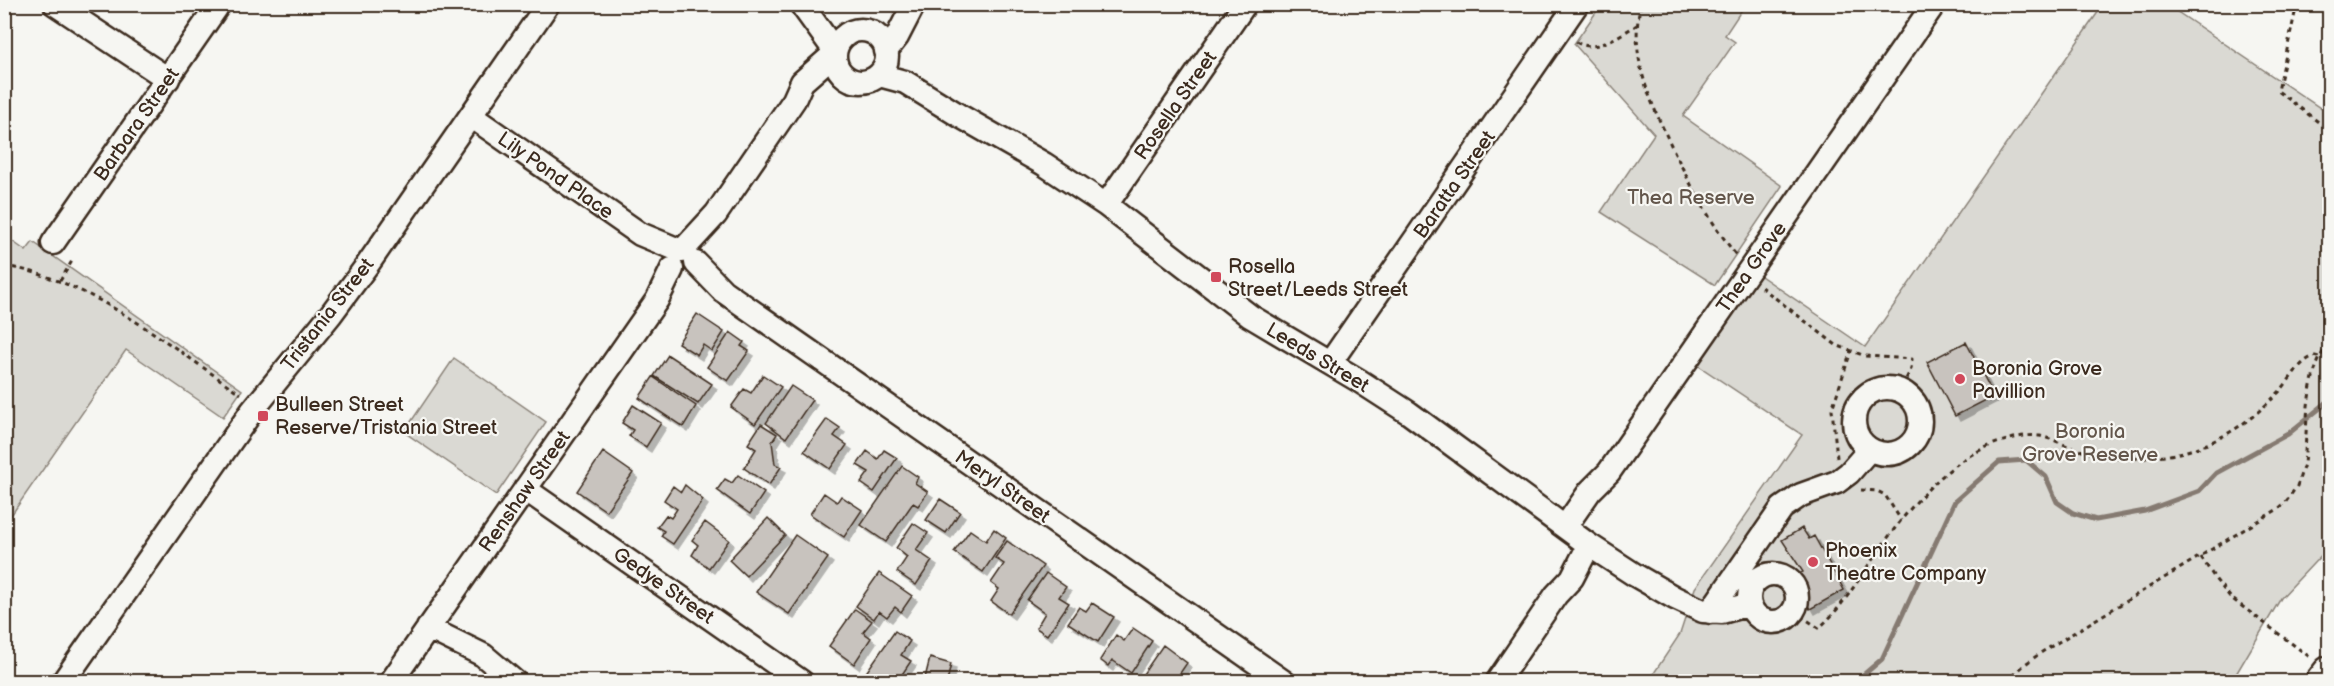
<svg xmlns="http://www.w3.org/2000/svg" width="2334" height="686" font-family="'Balsamiq Sans',sans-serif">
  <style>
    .green { fill: #dad9d3; stroke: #8a8278; stroke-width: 1.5 }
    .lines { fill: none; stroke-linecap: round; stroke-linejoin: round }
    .stream { stroke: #857a71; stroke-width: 5 }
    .building { fill: #c8c3be; stroke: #3b2a1e; stroke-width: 1.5; filter: url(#shadow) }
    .minor-casing { stroke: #3b2a1e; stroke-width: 27 }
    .highway-casing { stroke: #3b2a1e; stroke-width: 38 }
    .path { stroke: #3b2a1e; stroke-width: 3; stroke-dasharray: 4.5 4.5; stroke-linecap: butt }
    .minor { stroke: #f6f6f2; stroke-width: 22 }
    .highway { stroke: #f6f6f2; stroke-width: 33 }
    .poi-dot { fill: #d1495b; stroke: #f6f6f2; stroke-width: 2 }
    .labels { text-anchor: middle; stroke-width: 4.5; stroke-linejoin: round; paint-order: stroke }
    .street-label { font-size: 20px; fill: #3b2a1e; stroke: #f6f6f2 }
    .park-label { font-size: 20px; fill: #63564b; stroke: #f6f6f2 }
    .poi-label { font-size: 20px; fill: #3b2a1e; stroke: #f6f6f2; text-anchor: start }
  </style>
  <defs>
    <filter id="shadow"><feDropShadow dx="5" dy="5" stdDeviation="0" flood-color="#0004"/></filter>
  </defs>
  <rect width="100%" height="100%" fill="#f6f6f2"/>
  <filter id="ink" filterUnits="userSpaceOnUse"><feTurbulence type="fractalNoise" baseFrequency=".0167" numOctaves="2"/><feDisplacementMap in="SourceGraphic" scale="12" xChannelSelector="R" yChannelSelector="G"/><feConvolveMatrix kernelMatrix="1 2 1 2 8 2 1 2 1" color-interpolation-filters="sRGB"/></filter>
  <g filter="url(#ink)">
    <path class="green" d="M1601 5H1745L1725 35 1735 42 1683 116 1782 186 1715 285 1601 212 1654 134 1574 44Z
      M2103 5H2167L2329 114V547L2281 598 2232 681 1648 682 1680 634 1695 588 1802 435 1696 364 1758 274 1865 347Z
      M5 236 26 251 33 242 242 390 223 417 126 350 5 524Z
      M454 358 546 422 496 495 404 432Z"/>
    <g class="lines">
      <path class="stream" d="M1855 682 1882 659 1955 501 1999 462 2026 460 2046 477 2057 502 2073 513 2096 520 2145 511 2199 491 2216 473 2288 434 2330 400"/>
    </g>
    <path class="building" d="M697 314 724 332 712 351 703 345 697 355 678 343Z
      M730 332 744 342 741 346 749 351 728 381 707 367Z
      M1966 342 1994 396 1955 416 1927 362Z
      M668 355 712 384 698 404 654 376Z
      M763 375 781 387 755 424 731 407 744 389 751 393Z
      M653 377 696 406 683 427 639 398Z
      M791 386 812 400 786 438 766 423Z
      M633 405 661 423 646 447 629 436 633 430 622 423Z
      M827 419 840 428 834 436 847 445 830 469 804 451Z
      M761 424 777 434 772 442 775 464 781 467 769 485 744 468 756 449 748 444Z
      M884 450 897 458 874 492 861 483 869 472 857 465 867 451 878 459Z
      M603 452 633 473 606 511 577 491Z
      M902 466 918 477 915 483 928 492 918 506 913 503 886 542 861 525Z
      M738 475 764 493 750 514 717 490 725 479 732 483Z
      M685 485 703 500 673 544 661 536 664 531 657 527 666 515 671 518 677 509 664 500 673 486 681 492Z
      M824 493 837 502 841 496 862 510 844 537 810 514Z
      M940 499 960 512 946 533 926 520Z
      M768 518 785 535 746 576 729 560Z
      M705 522 729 540 709 568 692 555 698 545 692 540Z
      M913 523 928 533 916 550 932 561 916 585 897 572 907 557 896 548Z
      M1802 528 1809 539 1814 536 1844 590 1810 609 1792 577 1803 572 1782 540Z
      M994 529 1006 538 983 572 954 552 970 530 986 541Z
      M795 535 828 558 789 614 756 592Z
      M1007 541 1043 566 1009 614 991 601 999 589 991 583 1004 564 995 558Z
      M879 573 912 596 901 612 895 607 887 617 879 611 874 619 856 606Z
      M1046 573 1066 587 1059 597 1069 603 1047 635 1036 628 1045 613 1027 600Z
      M1092 603 1114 617 1098 642 1068 623 1079 607 1086 611Z
      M855 609 872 621 863 632 871 638 854 664 829 646Z
      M1133 628 1152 641 1131 673 1112 660 1108 666 1100 660 1116 635 1124 641Z
      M895 631 910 641 901 655 911 661 897 682H876L865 674Z
      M1163 645 1187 663 1174 682H1153L1143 674Z
      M930 658 951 664 947 682H924Z"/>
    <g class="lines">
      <g class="minor-casing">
        <path id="minor" d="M55 4 168 79
          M801 4 835 51
          M835 56a26 26 0 1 1 52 0a26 26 0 1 1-52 0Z
          M886 51 897 37 914 4
          M879 75 905 82 960 116 1044 164 1106 205 1250 316 1358 380 1409 413 1589 545 1635 575 1675 598 1703 611 1722 612 1749 604
          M471 116 640 234 681 251
          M1106 205 1245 4
          M53 243 219 4
          M682 251 716 214 794 100 802 82 835 53
          M696 263 723 291 1284 682
          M1330 363 1577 4
          M1854 421a33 33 0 1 1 66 0a33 33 0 1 1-66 0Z
          M525 489 802 682
          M1565 527 1590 491 1609 472 1934 4
          M1749 598a24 24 0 1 1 48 0a24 24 0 1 1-48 0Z
          M1710 612 1782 508 1801 495 1837 482 1849 473 1869 450
          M428 628 483 655 515 682
          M63 682 252 411 331 314 368 264 548 4
          M391 682 657 300 672 269
          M1497 682 1556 595 1572 578 1589 545"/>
      </g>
      <g class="highway-casing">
        <path id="highway" d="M2323 682 2330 673"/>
      </g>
      <path class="path" d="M1641 4C1628 55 1650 101 1671 145 1692 188 1707 217 1736 255
        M2297 4 2278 91 2330 131
        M1576 42C1596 54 1619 35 1637 25
        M4 266C88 278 172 347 241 394
        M60 281 72 261
        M1761 287 1836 345 1865 356 1912 359 1911 369 1900 391
        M1837 458 1832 409 1851 351
        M1861 490 1877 491 1885 495 1901 520
        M2201 557 2216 580 2231 598 2311 658
        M1793 611 1819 628C1842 608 1857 581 1875 556 1906 511 1946 459 2000 442 2013 438 2027 434 2040 436 2053 439 2066 446 2079 450 2119 462 2160 461 2199 447 2229 436 2255 417 2277 394 2289 383 2299 360 2315 356L2319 357
        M2007 682 2024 665 2042 652 2278 509 2285 503 2297 486 2304 464C2308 422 2304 376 2330 341"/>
      <use href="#minor" class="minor"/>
      <use href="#highway" class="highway"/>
    </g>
  </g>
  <g class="poi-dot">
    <rect x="1210" y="271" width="12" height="12" rx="3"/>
    <circle cx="1960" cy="379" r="6"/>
    <rect x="257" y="410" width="12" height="12" rx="3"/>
    <circle cx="1813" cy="562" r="6"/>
  </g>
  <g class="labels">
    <g class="street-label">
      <text transform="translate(1175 105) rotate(-55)" y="7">Rosella Street</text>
      <text transform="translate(136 124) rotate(-55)" y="7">Barbara Street</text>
      <text transform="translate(556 175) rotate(35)" y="7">Lily Pond Place</text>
      <text transform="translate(1454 184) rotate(-55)" y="7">Baratta Street</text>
      <text transform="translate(1751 267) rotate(-55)" y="7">Thea Grove</text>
      <text transform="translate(327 314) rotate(-52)" y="7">Tristania Street</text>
      <text transform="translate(1318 357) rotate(31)" y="7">Leeds Street</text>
      <text transform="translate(1003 486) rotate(35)" y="7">Meryl Street</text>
      <text transform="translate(524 491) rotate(-55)" y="7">Renshaw Street</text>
      <text transform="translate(664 585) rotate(35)" y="7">Gedye Street</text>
    </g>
    <g class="park-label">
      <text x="1691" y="204">Thea Reserve</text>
      <text x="2090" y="438">Boronia<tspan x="2090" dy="23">Grove Reserve</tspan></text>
    </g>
    <g class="poi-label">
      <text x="1228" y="273">Rosella<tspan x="1228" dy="23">Street/Leeds Street</tspan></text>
      <text x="1972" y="375">Boronia Grove<tspan x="1972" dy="23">Pavillion</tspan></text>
      <text x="275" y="411">Bulleen Street<tspan x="275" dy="23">Reserve/Tristania Street</tspan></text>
      <text x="1825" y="557">Phoenix<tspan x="1825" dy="23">Theatre Company</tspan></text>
    </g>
  </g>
  <rect width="2334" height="686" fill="none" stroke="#f6f6f2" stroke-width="24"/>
  <rect x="12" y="12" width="2310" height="662" fill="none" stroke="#3b2a1e" stroke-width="2" filter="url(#ink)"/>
</svg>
